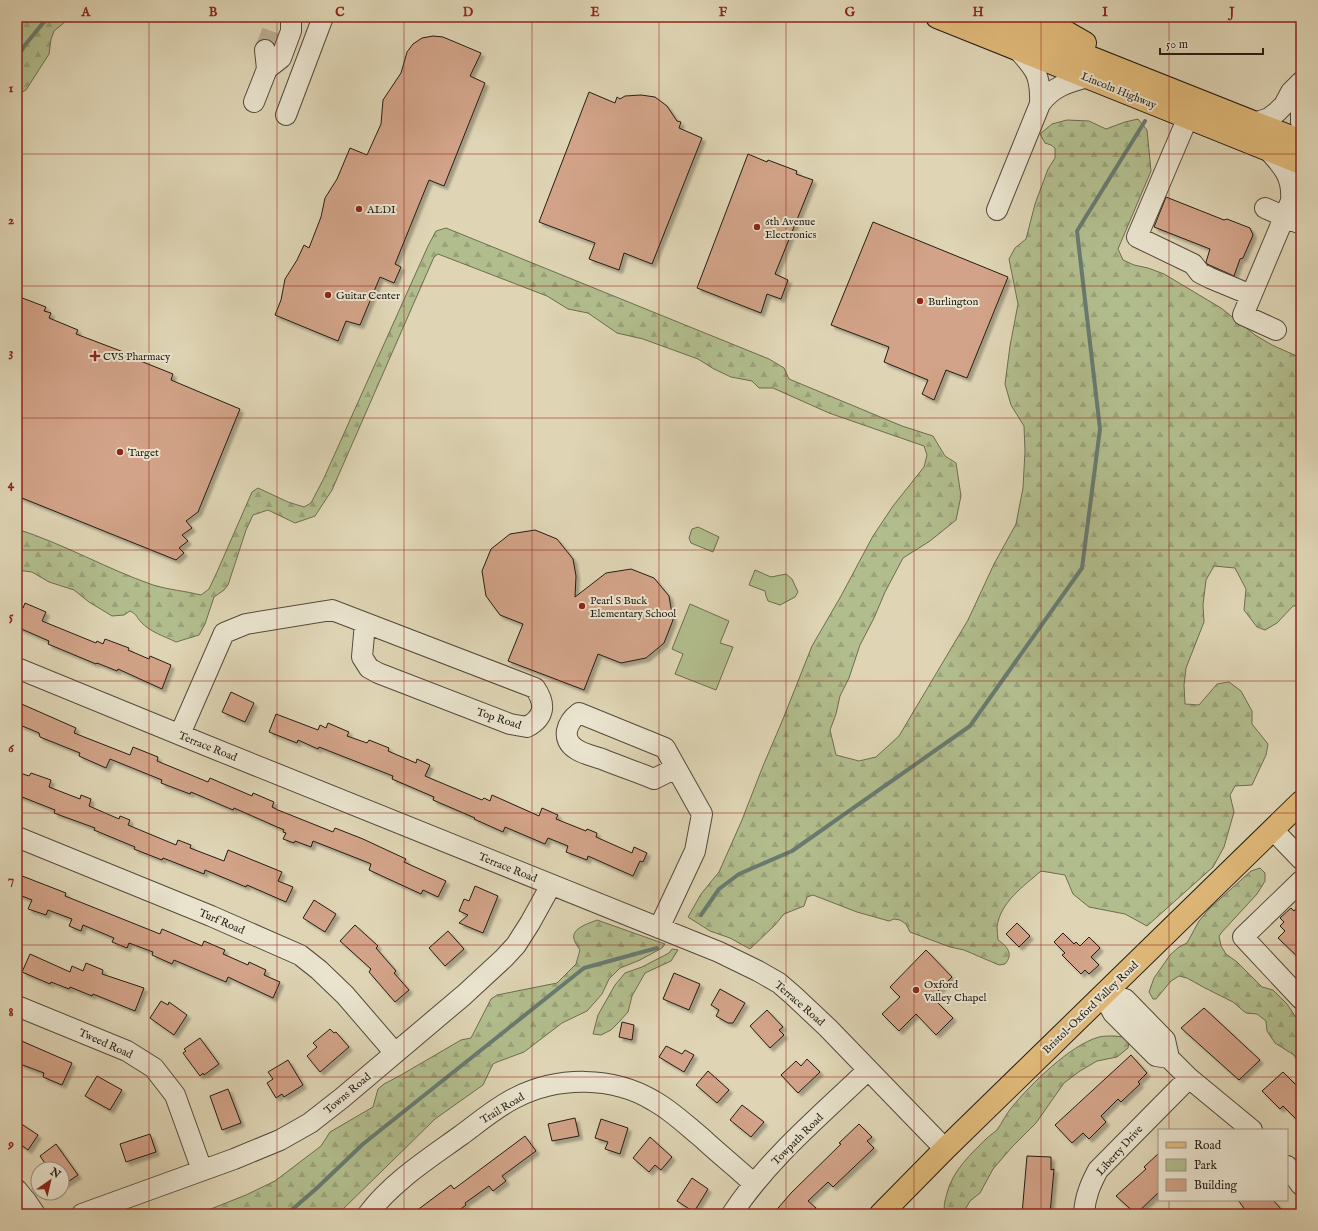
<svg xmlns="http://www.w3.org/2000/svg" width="1318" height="1231" font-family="'IM FELL English',serif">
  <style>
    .forest { fill: url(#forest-firs); stroke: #6c6d50 }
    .park { fill: #b2bd8d; stroke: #6c6d50 }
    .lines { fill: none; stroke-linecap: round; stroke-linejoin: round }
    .stream { stroke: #677b70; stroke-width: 4 }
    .building { fill: #d2a388; stroke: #251d14; filter: url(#shadow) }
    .minor-tunnel { stroke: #bab095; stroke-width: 20; stroke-dasharray: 20 10; stroke-linecap: butt }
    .minor-casing { stroke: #544b3c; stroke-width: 22 }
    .major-casing { stroke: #251d14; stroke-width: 24 }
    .minor { stroke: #eae4cf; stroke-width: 20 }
    .major { stroke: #e0ba7a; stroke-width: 22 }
    .grid { fill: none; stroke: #8f2418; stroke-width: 1; stroke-opacity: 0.55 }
    .poi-dot { fill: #8f2418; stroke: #eae4cf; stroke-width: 1.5 }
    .labels { text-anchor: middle; stroke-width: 4; stroke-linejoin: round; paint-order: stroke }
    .street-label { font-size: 11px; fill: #251d14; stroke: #eae4cf }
    .poi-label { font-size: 11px; fill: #251d14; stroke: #eae4cf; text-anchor: start }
    .neatline { fill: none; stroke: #8f2418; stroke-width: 1.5 }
    .grid-label { font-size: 13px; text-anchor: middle; font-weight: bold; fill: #8f2418 }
  </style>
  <defs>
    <pattern id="forest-firs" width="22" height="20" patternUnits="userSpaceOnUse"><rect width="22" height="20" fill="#b2bd8d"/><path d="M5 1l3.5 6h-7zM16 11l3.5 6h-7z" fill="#99a279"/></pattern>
    <filter id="shadow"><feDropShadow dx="3.5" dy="3.5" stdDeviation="1" flood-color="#0004"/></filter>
  </defs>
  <rect width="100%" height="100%" fill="#dfd5b5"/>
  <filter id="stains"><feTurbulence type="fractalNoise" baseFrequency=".005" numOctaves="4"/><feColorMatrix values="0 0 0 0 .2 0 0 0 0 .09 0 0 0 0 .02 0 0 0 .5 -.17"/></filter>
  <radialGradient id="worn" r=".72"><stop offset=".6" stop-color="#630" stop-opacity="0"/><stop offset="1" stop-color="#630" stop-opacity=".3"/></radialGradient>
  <path class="forest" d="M17 17H71L54 31 51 39 49 54 26 90 17 95Z
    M1138 119 1147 130 1151 171 1118 249 1123 260 1134 265 1148 268 1164 274 1221 308 1255 335 1272 345 1301 358V605L1293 606 1277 623 1265 630 1257 627 1244 610 1246 589 1235 568 1214 566 1206 580 1203 605 1204 622 1186 668 1184 685 1185 704 1199 705 1217 684 1229 682 1241 691 1252 711V724L1268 744 1266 755 1252 785 1235 786 1230 795 1234 812 1224 847 1213 867 1147 926 1125 914 1089 907 1073 894 1065 875 1041 871C1024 886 1000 902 997 927 997 931 998 936 998 940 1007 946 1014 954 1005 964L999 965 964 950 950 947 910 932 906 924 900 920 894 919 889 921 857 912 813 895 807 897 804 906 784 914 775 925 750 949 730 938 710 931 688 917 701 894 719 872 742 820 763 766 783 719 812 646 841 596 873 536 893 506 924 467 927 455 924 446 829 413 773 388H759L752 381 731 377 714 369 698 359 643 339 617 333 588 313 568 309 547 296 438 254 434 257 332 490 315 516 295 523 268 510 253 515 246 530 228 585 224 590 214 597 205 624 199 635 176 642C164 636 150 632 141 622 136 617 138 615 130 611L124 615 112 616 89 602 74 590 49 582 32 572 17 570V529C64 544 107 569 153 585 169 590 186 591 201 595L209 589 217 572 252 492 258 488 288 502 304 507 311 503 324 478 428 246 436 231 446 228 769 359 784 368 789 379 902 426 933 436 945 456 956 463 961 496 956 520 930 541 903 558 885 592 874 618 860 645 849 678 840 696 836 714 830 730 836 755 859 761 876 757 899 736 968 620 994 564 1016 524 1023 488 1025 451 1024 426 1011 405 1005 384 1010 346 1018 304 1009 259 1015 248 1026 239 1035 204 1048 169 1055 158V148L1051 145 1045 143 1040 134 1052 124 1067 120 1089 121 1106 129 1125 122Z
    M1260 868 1265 873V881L1257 894 1222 932 1219 936 1221 946 1226 954 1237 962 1262 987 1273 990 1287 1004 1301 1025V1068L1294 1055 1275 1043 1267 1031 1266 1021 1257 1014 1246 1013 1233 1002 1205 988 1187 978 1179 976 1171 981 1156 999H1153L1149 992 1154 978 1170 955 1179 947 1187 943 1199 921 1210 908 1251 871Z
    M597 920 665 944 662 948 640 960 620 968 609 979 602 994 587 1011 562 1023 524 1052 497 1062 493 1064 483 1085 435 1119 338 1214H198L246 1195 275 1181 321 1146 330 1132 373 1107 378 1089 384 1084 401 1075 461 1040 471 1038 491 999 497 995 557 983 576 964 580 950C578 947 575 943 574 939 571 928 590 923 597 920Z
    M672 949 678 950 671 961 645 973 632 996 628 1012 619 1022 611 1030 601 1035 593 1034 598 1015 615 985 625 973 642 967 669 953Z
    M1114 1036 1124 1037 1129 1043 1128 1048 1117 1057 1097 1061 1080 1071 1064 1083 1036 1123 1012 1147 993 1169 980 1193 970 1201 966 1208V1214H945C943 1206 945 1201 947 1193 953 1170 971 1154 987 1138 990 1135 994 1133 997 1130 1002 1123 1006 1114 1012 1107 1030 1085 1070 1045 1099 1037 1103 1036 1109 1036 1114 1036Z"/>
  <path class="park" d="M698 527 719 537 713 552 691 543 689 538 692 529Z
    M755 570 771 577 786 574 792 579 798 592 795 597 780 605 768 601 766 596 765 591 749 585Z
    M690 604 729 621 720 643 733 647 716 690 675 674 683 654 672 649Z"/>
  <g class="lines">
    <path class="stream" d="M17 58 25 45 48 17
      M701 915 719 889 739 874 792 851 970 726 1082 568 1100 429 1077 231 1145 121
      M287 1214 317 1188 363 1144 584 968 657 948"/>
  </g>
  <path class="building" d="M433 36 443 37 481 53 470 76 485 83 444 186 429 180 395 264 401 267 394 283 380 277 360 325 346 321 338 341 275 315 281 300 285 279 297 260 304 245 309 248 321 217 325 198 337 179 350 148 367 155 381 124 383 100 401 73 407 52 413 44 422 38Z
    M589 92 615 103 617 97 620 99 625 96 641 95 655 97 667 106 677 121 681 122 679 128 702 138 652 264 624 253 619 270 589 259 595 243 539 222Z
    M748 154 767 162 768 160 797 171 796 174 813 180 775 274 788 280 781 299 767 294 761 313 697 288Z
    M1166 197 1224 220 1227 219 1250 228 1253 235 1243 258 1240 259 1234 276 1207 264 1206 262 1210 249 1154 227Z
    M873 222 1008 277 967 378 946 370 934 400 922 394 928 380 884 362 889 347 831 325Z
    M17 296 46 307 44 311 51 313 49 318 78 330 76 334 134 356 133 358 173 374 171 380 240 409 198 512 186 521 192 528 182 535 188 541 179 548 184 553 176 560 17 496Z
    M535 530 557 539 573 559 576 576 575 597 606 573 631 569 654 578 669 596 673 620 664 643 646 658 621 663 598 654 584 690 508 661 523 624 500 615 486 596 482 571 491 549 510 534Z
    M25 603 46 612 42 621 96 643 97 641 103 644 105 639 129 648 128 650 149 659 150 656 171 665 162 689 118 669 117 671 97 663 96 664 48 644 49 641 17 627V606L23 608Z
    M231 692 254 703 245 722 222 712Z
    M17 702 76 728 74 733 130 755 133 747 158 757 157 761 208 782 210 778 252 796 253 793 274 802 272 807 278 810 333 832 335 828 363 839 406 859 404 862 446 881 438 897 423 890 421 894 369 870 371 864 369 863 313 841 311 847 295 841 294 843 283 839 286 833 283 832 284 830 234 808 233 810 191 792 190 794 161 783 162 780 110 759 106 768 79 756 80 753 40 737 39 733 20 725 21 723 17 721Z
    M276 714 318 730 320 725 326 728 328 723 349 732 347 736 367 743 369 740 389 748 388 751 416 763 417 759 430 765 425 776 482 800 484 798 490 801 492 795 539 816 542 808 558 815 556 819 586 831 587 829 597 833 596 837 632 853 634 847 647 853 643 862 640 861 633 876 588 856 587 860 566 852 568 846 548 838 545 844 505 827 503 832 474 819 475 818 433 800 434 797 392 779 393 776 319 747 318 749 298 740 297 743 269 732Z
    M17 772 29 776 31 773 51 780 49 787 80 799 81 795 91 799 89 806 119 819 120 816 130 820 128 825 176 845 178 840 191 845 190 848 224 861 228 850 282 872 278 881 293 887 286 902 247 885 246 887 205 870 204 874 163 858 162 860 134 849 135 847 94 830 95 828 54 813 55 810 17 795Z
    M17 874 66 893 65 896 160 934 162 929 202 946 204 941 225 950 223 954 248 965 249 962 266 970 264 975 280 982 273 998 228 977 226 982 174 960 172 964 152 955 153 952 129 943 127 948 112 942 114 938 83 925 81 931 69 926 72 919 48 910 46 915 28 909 32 900 17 894Z
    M475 886 498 896 483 933 459 923 468 915 459 911 464 899 469 901Z
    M314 900 336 914 325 932 303 918Z
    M1301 903V960L1278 938 1285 931 1280 926 1284 922 1280 918 1291 908 1294 911Z
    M1017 923 1030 936 1019 947 1006 934Z
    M355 925 378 946 376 948 396 971 394 973 409 990 395 1002 369 972 371 969 340 941Z
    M448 931 464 949 445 966 429 948Z
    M1063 933 1074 944 1076 942 1080 946 1089 937 1100 948 1091 957 1099 965 1089 974 1085 970 1081 974 1062 955 1065 953 1054 942Z
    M926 950 952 977 937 992 939 994 934 999 953 1018 936 1035 916 1014 899 1031 882 1014 900 997 890 987Z
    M30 954 70 972 72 966 83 971 86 963 103 970 102 974 144 988 135 1011 93 994 92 996 70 987 69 989 51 982 50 984 22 972Z
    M674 973 700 984 689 1010 663 999Z
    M720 989 745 1003 733 1023H728L716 1016 719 1010 711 1005Z
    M161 1001 168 1005 169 1002 187 1015 174 1035 150 1018Z
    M1204 1008 1260 1060 1239 1080 1181 1028Z
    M767 1010 783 1027 779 1030 784 1035 770 1048 750 1026Z
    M622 1022 634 1025 632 1040 619 1037Z
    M330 1029 334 1033 336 1032 349 1047 320 1072 307 1056 317 1047 313 1043Z
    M200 1038 219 1064 204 1075 203 1073 200 1076 183 1053 186 1051 184 1049Z
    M17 1039 72 1063 62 1085 43 1077 44 1073 20 1064 21 1061 17 1060Z
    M666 1046 682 1054 685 1050 694 1055 684 1072 659 1057Z
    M1131 1055 1147 1073 1138 1082 1140 1084 1121 1102 1118 1099 1101 1116 1106 1122 1089 1139 1083 1133 1072 1143 1055 1125Z
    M807 1059 820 1072 798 1093 781 1075 796 1061 801 1066Z
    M288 1060 303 1085 284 1097 282 1094 276 1098 267 1083 273 1079 268 1072Z
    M708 1071 729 1090 717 1103 696 1085Z
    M1283 1072 1301 1090V1124L1283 1106 1280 1109 1262 1091Z
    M97 1076 122 1090 110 1110 85 1096Z
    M228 1089 241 1123 222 1130 210 1096Z
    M742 1105 764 1122 751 1137 730 1120Z
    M575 1118 579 1136 552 1141 548 1124Z
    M601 1119 628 1128 620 1154 605 1149 608 1142 595 1138Z
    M17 1121 38 1135 28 1150 17 1142Z
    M859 1124 872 1137 867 1141 874 1148 833 1187 828 1182 808 1201 816 1208 811 1214H773L791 1193 841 1144 839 1143Z
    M150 1134 156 1152 126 1162 120 1144Z
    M525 1136 536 1151 502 1176 506 1181 493 1191 489 1186 465 1203 466 1205 454 1214H412L451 1185 454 1189Z
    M650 1137 672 1157 661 1170 655 1165 649 1172 633 1158Z
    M56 1144 78 1175 62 1186V1169H49L40 1156Z
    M1159 1153V1192L1136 1214 1116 1196 1146 1169 1144 1167Z
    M1027 1156 1051 1157V1170L1054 1169 1050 1214H1022Z
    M692 1178 708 1189 694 1212 677 1201Z
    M1238 1200H1273L1281 1209 1274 1214H1248Z"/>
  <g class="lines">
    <path class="minor-tunnel" d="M265 50 274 25"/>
    <g class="minor-casing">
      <path id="minor" d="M1017 49C1036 69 1041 76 1040 104
        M267 69 281 58 291 31V17
        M254 102 267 69 265 50
        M1301 108V123
        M286 115 323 17
        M1188 117 1137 237 1193 264 1200 273 1210 278 1251 295
        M1255 123 1269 118 1277 112 1284 105 1291 92 1301 82
        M1267 149C1283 166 1293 177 1291 201
        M1265 208 1301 224
        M997 210 1040 104C1052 87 1068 82 1088 77
        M1276 330 1243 315 1291 201 1301 190
        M17 668 205 745 719 952 758 971 779 983 794 996 828 1028 945 1149
        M180 734 224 633 246 624 332 610 535 688C546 704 545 717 527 727L510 724 378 673 369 668 362 657 365 623
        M1273 830 1301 859
        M17 837 211 916 300 955 319 970 345 995 395 1053
        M1301 881 1243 937 1301 999
        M659 928 695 851 702 814 665 748 579 713C567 722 560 739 576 749 583 754 593 756 602 759 619 766 637 772 654 779L676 768
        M1103 995 1125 999 1165 1040 1169 1058
        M1103 995 1113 1013 1156 1056 1169 1058
        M17 1006 127 1051 154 1068 175 1095 202 1170
        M1169 1058 1189 1078 1252 1130
        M1287 1166 1301 1185
        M17 1190 27 1202 35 1214
        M82 1214 234 1159 280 1140 310 1123 342 1098 464 995 504 958 516 945 530 923 551 885
        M368 1214C392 1182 428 1159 460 1136 478 1123 495 1108 515 1098 558 1076 613 1076 654 1101 672 1111 686 1125 702 1138 719 1154 737 1168 754 1184
        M732 1214C768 1159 821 1115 868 1070
        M1084 1214C1085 1197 1090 1185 1098 1170L1189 1078"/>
    </g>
    <g class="major-casing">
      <path id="major" d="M937 17 1301 163
        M989 17 1301 141
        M1040 17 1085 43
        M881 1214 945 1149 1301 802"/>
    </g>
    <use href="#minor" class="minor"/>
    <use href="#major" class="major"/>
  </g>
  <path class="grid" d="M149 17V1214M277 17V1214M404 17V1214M532 17V1214M659 17V1214M786 17V1214M914 17V1214M1041 17V1214M1169 17V1130M17 154H1301M17 286H1301M17 418H1301M17 550H1301M17 681H1301M17 813H1301M17 945H1301M17 1077H1301M1169 1200V1214"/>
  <g class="poi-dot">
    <circle cx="359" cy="209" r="4"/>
    <circle cx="757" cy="227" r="4"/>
    <circle cx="328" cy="295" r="4"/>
    <circle cx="920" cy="301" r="4"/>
    <path d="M93 350h4v4h4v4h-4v4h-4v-4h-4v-4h4z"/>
    <circle cx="120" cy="452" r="4"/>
    <circle cx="582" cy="606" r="4"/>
    <circle cx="916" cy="990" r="4"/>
  </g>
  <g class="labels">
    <g class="street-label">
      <text transform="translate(1119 90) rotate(22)" y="4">Lincoln Highway</text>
      <text transform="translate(499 718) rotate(18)" y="4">Top Road</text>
      <text transform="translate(208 746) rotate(22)" y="4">Terrace Road</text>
      <text transform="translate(508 867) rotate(22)" y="4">Terrace Road</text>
      <text transform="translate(222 921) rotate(23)" y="4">Turf Road</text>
      <text transform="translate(800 1003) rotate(41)" y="4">Terrace Road</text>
      <text transform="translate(1090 1007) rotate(-44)" y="4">Bristol-Oxford Valley Road</text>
      <text transform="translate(106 1043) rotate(24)" y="4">Tweed Road</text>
      <text transform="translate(347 1093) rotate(-40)" y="4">Towns Road</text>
      <text transform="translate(502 1108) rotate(-31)" y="4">Trail Road</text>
      <text transform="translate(797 1139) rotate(-45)" y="4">Towpath Road</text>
      <text transform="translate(1119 1150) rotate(-48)" y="4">Liberty Drive</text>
    </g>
    <g class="poi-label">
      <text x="367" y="213">ALDI</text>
      <text x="765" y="225">6th Avenue<tspan x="765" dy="13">Electronics</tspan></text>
      <text x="336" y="299">Guitar Center</text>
      <text x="928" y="305">Burlington</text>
      <text x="103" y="360">CVS Pharmacy</text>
      <text x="128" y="456">Target</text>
      <text x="590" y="604">Pearl S Buck<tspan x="590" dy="13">Elementary School</tspan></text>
      <text x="924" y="988">Oxford<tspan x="924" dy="13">Valley Chapel</tspan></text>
    </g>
  </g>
  <rect width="1318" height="1231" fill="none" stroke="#dfd5b5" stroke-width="44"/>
  <rect x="1158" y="1129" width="130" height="72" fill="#eae4cf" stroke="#9b9484"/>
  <rect x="1166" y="1142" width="20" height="6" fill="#e0ba7a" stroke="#9b9484"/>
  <text x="1194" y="1149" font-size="12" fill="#251d14">Road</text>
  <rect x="1166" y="1159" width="20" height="12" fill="#b2bd8d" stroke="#9b9484"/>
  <text x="1194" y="1169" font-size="12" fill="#251d14">Park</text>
  <rect x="1166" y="1179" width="20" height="12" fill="#d2a388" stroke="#9b9484"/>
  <text x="1194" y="1189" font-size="12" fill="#251d14">Building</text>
  <g transform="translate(50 1181) rotate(34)"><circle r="19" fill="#eae4cf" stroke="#9b9484"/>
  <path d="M0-3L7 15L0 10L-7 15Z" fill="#8f2418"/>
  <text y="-6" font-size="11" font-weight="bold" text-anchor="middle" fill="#251d14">N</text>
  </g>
  <path d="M1160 48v6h103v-6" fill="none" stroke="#251d14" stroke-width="2"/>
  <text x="1166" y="48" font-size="12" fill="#251d14" stroke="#eae4cf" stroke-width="3" paint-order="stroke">50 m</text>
  <rect x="22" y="22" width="1274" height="1187" class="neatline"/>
  <g class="grid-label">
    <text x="86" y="16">A</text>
    <text x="213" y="16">B</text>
    <text x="340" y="16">C</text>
    <text x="468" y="16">D</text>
    <text x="595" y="16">E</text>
    <text x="723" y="16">F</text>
    <text x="850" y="16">G</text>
    <text x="978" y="16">H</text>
    <text x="1105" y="16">I</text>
    <text x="1232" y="16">J</text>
    <text x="11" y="92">1</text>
    <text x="11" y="224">2</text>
    <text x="11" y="356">3</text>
    <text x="11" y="488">4</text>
    <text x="11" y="620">5</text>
    <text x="11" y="752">6</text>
    <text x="11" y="884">7</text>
    <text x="11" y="1016">8</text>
    <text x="11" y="1148">9</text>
  </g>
  <rect width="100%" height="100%" filter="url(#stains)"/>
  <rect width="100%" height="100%" fill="url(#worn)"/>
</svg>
